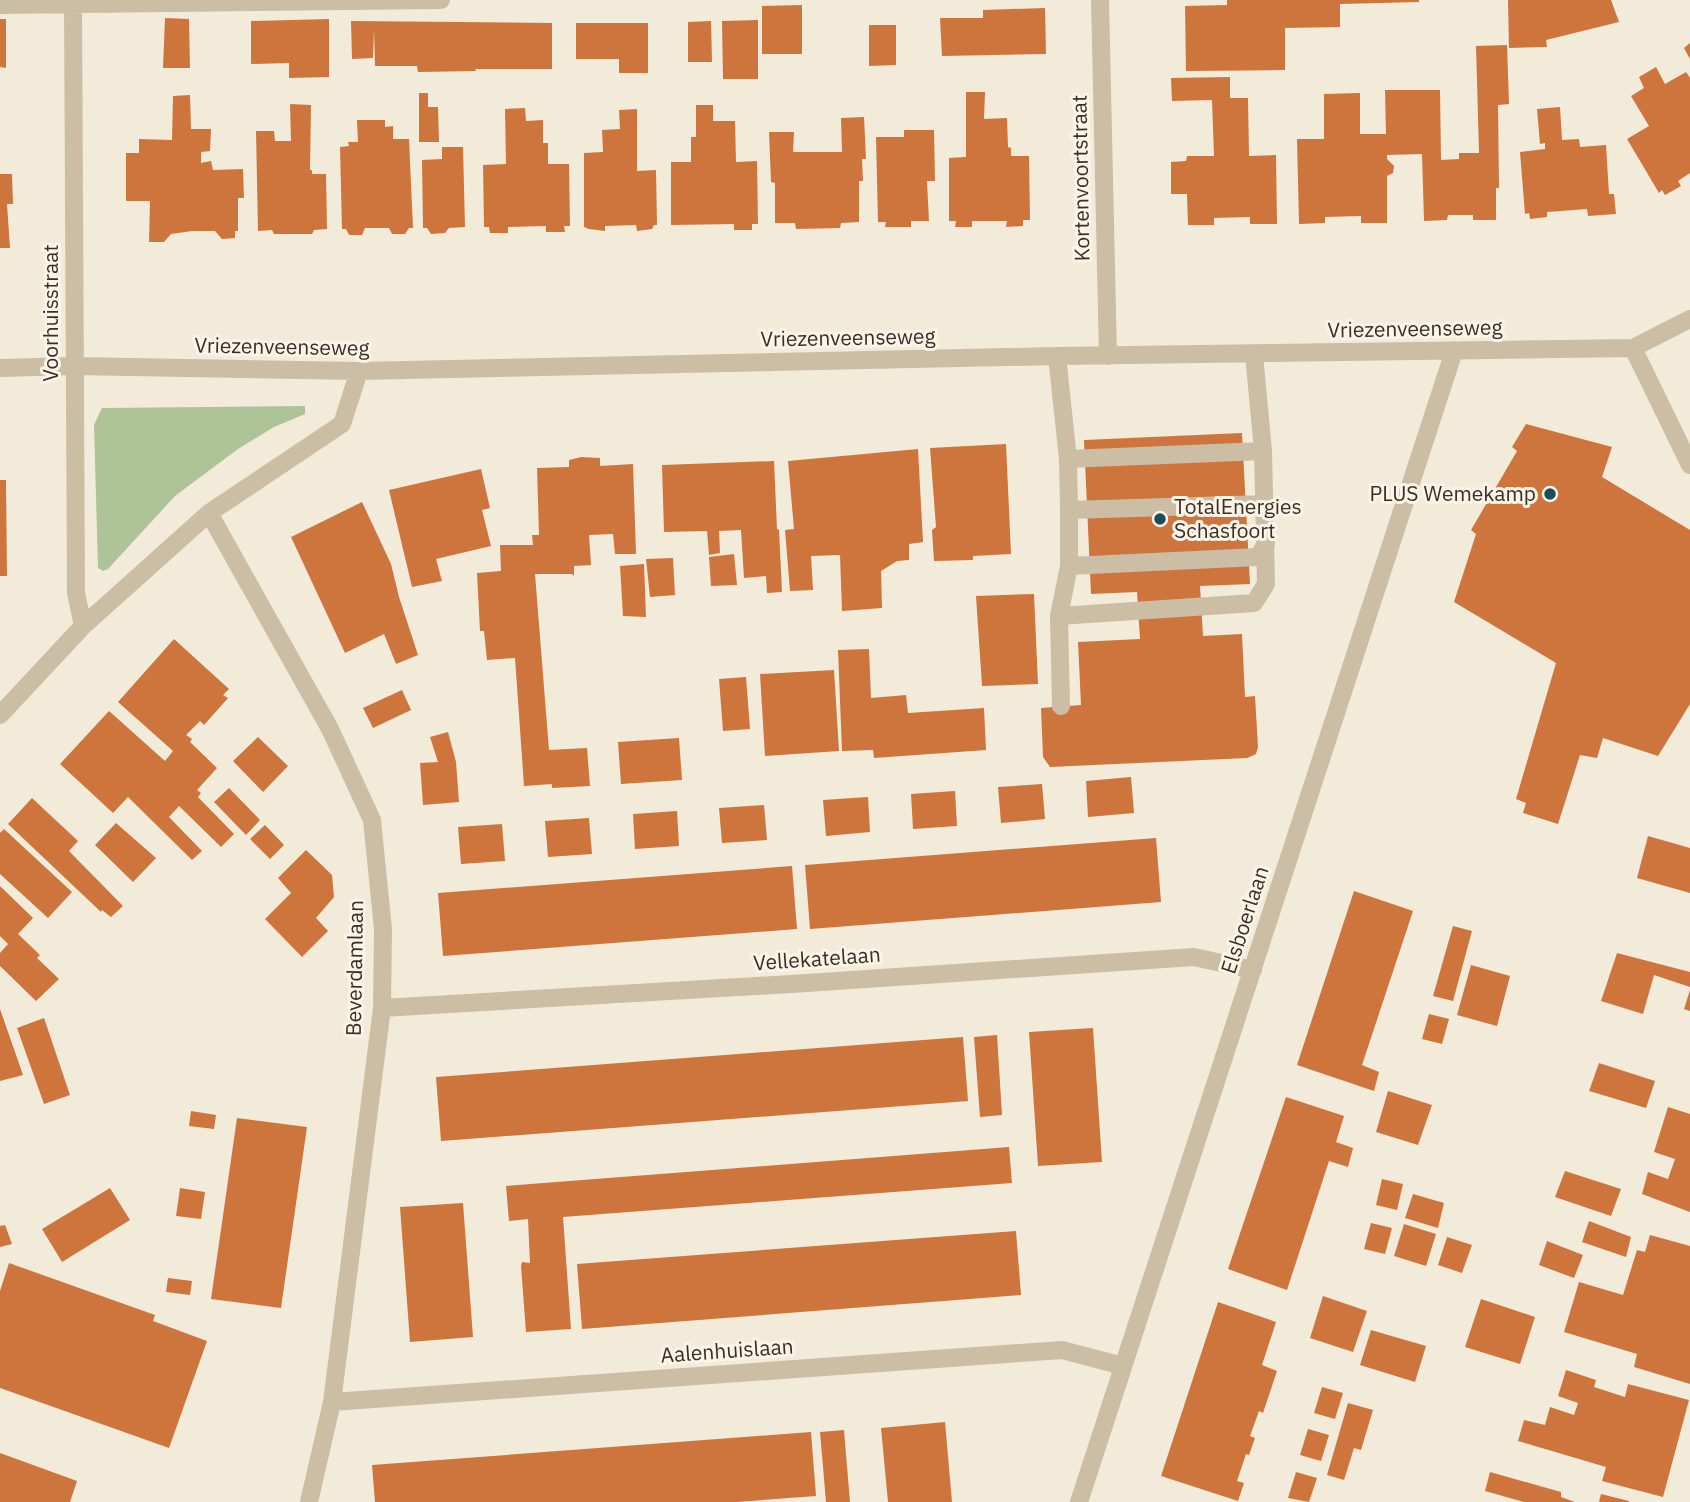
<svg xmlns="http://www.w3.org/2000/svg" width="1690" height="1502" font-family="'IBM Plex Sans',sans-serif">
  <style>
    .green { fill: #afc399 }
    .building { fill: #ce753d }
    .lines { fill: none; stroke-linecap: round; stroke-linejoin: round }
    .minor { stroke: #ccbda5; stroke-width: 18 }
    .poi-dot { fill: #1a4e5c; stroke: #fbf4e7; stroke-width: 2.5 }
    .labels { text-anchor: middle; stroke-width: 6; stroke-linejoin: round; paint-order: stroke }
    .street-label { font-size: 21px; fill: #382f27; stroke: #fbf4e7 }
    .poi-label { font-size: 21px; fill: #382f27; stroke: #fbf4e7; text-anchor: end }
  </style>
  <rect width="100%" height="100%" fill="#f3ebda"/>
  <path class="green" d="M305 406V414L274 427 238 449 175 496 108 569 103 571 98 568 94 425 102 408Z"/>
  <path class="building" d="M1227 0H1419V2L1340 4V27L1285 28V70L1186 71 1185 6 1227 5Z
    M1508 0H1611L1619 22 1546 40 1547 47 1509 48Z
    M802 5V54H762V6Z
    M1045 8 1046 54 942 56 940 18H983V10Z
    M165 18 189 19 190 68H163Z
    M0 19H6V68L0 67Z
    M329 19V77L289 78V63L251 64V21Z
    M758 20V79H723L722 21Z
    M351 21 552 23V69H475L476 71 418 72 417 66H375L374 30 373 58 352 59Z
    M711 21 712 62H688V22Z
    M576 23H648V73H619V59H576Z
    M869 25H896V65L869 66Z
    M1690 43V59L1684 48Z
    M1507 45 1509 104 1498 105 1499 188H1496V220H1473V215H1448L1447 220 1424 221 1422 154 1387 155V159L1394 166 1393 173 1387 176V223H1361V216L1325 217V223L1299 224 1297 139H1324V94L1360 93V134H1386L1385 90H1440L1441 160 1459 159V153H1479L1476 46Z
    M1656 67 1665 84 1686 72 1690 78V173L1678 181 1681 186 1665 195 1662 190 1659 193 1627 139 1649 126 1631 96 1644 88 1639 77Z
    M1230 77V98H1248L1249 156 1276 155 1277 224H1250V217L1214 218V225H1188L1187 194H1171V162L1186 161 1187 156H1214L1212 100 1172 101 1171 78Z
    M966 92H985L984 119 1007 118 1008 147 1011 148V156H1029L1030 220H1023V226L1006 227 1007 221H972V227H955L956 221H949V158L966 157Z
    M419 93H428V107H438L439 142H419Z
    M190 95 191 129H211L210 151 201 152V163L211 161 213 170 243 169 244 198H238V231H235V238L222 239 215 231H192L171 234 164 242H149L150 201H126V153H139V139L172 140 173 96Z
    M290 104 311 105 310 170H312V174H326L327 229 314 230 312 234H274L272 230 258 231 256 131H274L275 141H291Z
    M696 105H713V121H735L736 162 757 161 758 224H752V230H734V224L671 225V162H691V137H696Z
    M1560 107 1562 140 1579 139 1580 147 1606 145 1609 194H1614L1616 214 1588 216 1587 209 1547 212V217L1530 219 1529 213 1525 214 1520 152 1545 149V143L1540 144 1537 109Z
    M525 108 526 121 543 120V143H548V164H569L570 226H564L565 232H546V226L508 227V233H490L489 227H484L483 165 506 164 505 109Z
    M637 109V171L656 170 657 225H654L652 229 637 231 636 225 605 226V231L589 229 584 227V153L603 152 602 130 620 129 619 110Z
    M864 117 866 159H862L863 181H859V222L841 223 840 228 796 229 795 223H775V183L771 182 769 132H794L793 152H842L841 118Z
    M357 120H385V127L393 126V139H409L413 228H409L405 234H392L389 228H365L362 235H349L346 229H342L340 147 349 146 348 142H358Z
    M904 130H934L935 181H927L929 221H911V227H885L886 222H878L876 137H904Z
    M442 147H463L465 227 449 228 445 233 431 234 427 228H423L422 160 442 159Z
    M0 174H12L13 204H7L10 248H0Z
    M1526 424 1612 447 1602 477 1690 530V704L1658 756 1603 738 1597 758 1580 755 1558 824 1523 813 1526 803 1516 799 1556 663 1454 602 1476 534 1471 530 1517 451 1512 447Z
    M1242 433 1250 584 1200 586 1203 636 1242 634 1245 697 1255 696 1258 747 1256 754 1247 758 1050 767 1043 757 1041 708 1081 705 1078 642 1140 639 1137 592 1091 594 1084 440Z
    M1006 444 1011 554 973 556V560L934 561 932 530 936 527 930 448Z
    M918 449 923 542 909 544V560L897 561 881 571 882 608 842 611 840 555 811 556 813 590 790 591 785 530 794 529 788 461Z
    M581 457 600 458V466L633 464 636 554H615L613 534 589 535 591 565 574 566V576L572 574H535L549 750 587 748 590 786 552 788V784L524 786 515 658 487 660 484 631H480L477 573 501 571 500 545H533L532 535H539L537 468 569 467V460Z
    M774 461 777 529 779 530 782 592 767 593 766 576 744 578 741 530 719 531 720 553 709 555 707 531 664 532 662 465Z
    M481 469 490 508 482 510 491 546 436 559 442 581 412 587 389 490Z
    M0 480H6L7 576H0Z
    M362 502 391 564 399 597 418 655 396 664 384 634 345 653 291 537Z
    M734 554 737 585 711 586 709 557Z
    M673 558 675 595 650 597 646 559Z
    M644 564 646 617 623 616 620 566Z
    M1034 594 1038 684 982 686 976 596Z
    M174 639 229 689 223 695 228 698 204 725 200 721 186 735 192 739 190 742 217 768 197 790 201 793 198 797 234 834 221 847 179 806 169 817 202 851 192 860 128 797 113 813 60 764 109 711 165 761 173 751 118 702Z
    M869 649 871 698 906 695 908 713 984 708 986 750 874 758 873 750 842 751 838 650Z
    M834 670 839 751 765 756 760 674Z
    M746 677 750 729 723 731 719 679Z
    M402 690 411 710 373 728 363 708Z
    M448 732 456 762 459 802 423 805 420 763 438 762 430 737Z
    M258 737 288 766 263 792 233 761Z
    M679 738 682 780 621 784 618 742Z
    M1131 777 1134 813 1088 817 1086 781Z
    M1042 784 1045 819 1001 823 998 787Z
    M229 788 260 820 246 835 214 802Z
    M955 791 957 826 913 829 911 794Z
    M868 797 870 832 826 836 823 800Z
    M32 798 78 841 69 851 123 906 111 917 102 910 101 912 8 824Z
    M764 805 767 840 722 843 719 808Z
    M677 811 679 846 635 849 633 814Z
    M589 818 592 854 548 857 545 821Z
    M116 823 156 858 133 882 95 845Z
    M502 824 505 861 461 864 458 827Z
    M265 825 284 845 270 859 250 839Z
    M4 829 72 892 48 918 0 874V833Z
    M1648 836 1690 848V893L1637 878Z
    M1156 838 1161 902 810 929 805 865Z
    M306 850 332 875 334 897 316 918 328 931 302 957 265 919 291 893 278 878Z
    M792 866 797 929 443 956 438 893Z
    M0 886 33 918 18 934 40 955 37 958 59 979 36 1001 0 966V953L8 944 0 936Z
    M1354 891 1413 911 1362 1065 1379 1072 1374 1091 1297 1065Z
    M1453 926 1472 931 1453 1001 1433 996Z
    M1617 953 1690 972V987L1654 975 1643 1014 1601 1001Z
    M1471 965 1510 976 1497 1026 1457 1015Z
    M1690 990V1011L1684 1009Z
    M0 1009 23 1075 0 1081Z
    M1429 1014 1449 1019 1442 1044 1422 1039Z
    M44 1018 70 1095 44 1104 17 1028Z
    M1093 1028 1102 1162 1038 1166 1029 1032Z
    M997 1035 1002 1115 980 1117 974 1037Z
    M963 1037 968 1101 441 1141 436 1077Z
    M1599 1063 1655 1081 1646 1108 1589 1091Z
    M1388 1091 1432 1105 1418 1145 1376 1132Z
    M1286 1097 1344 1116 1336 1142 1353 1148 1348 1167 1329 1161 1287 1290 1228 1269Z
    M1668 1107 1690 1114V1212L1642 1194 1648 1172 1668 1179 1675 1159 1654 1152Z
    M191 1111 216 1115 214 1129 189 1126Z
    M237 1118 307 1127 281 1308 211 1299Z
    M1009 1147 1012 1183 563 1217 571 1329 526 1332 521 1266 522 1262 530 1263 528 1219 509 1221 506 1186Z
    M1565 1171 1621 1189 1611 1216 1555 1197Z
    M1382 1179 1403 1184 1397 1210 1376 1205Z
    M110 1188 130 1220 62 1262 42 1229Z
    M180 1188 205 1192 201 1219 176 1216Z
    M1413 1194 1444 1203 1438 1228 1405 1218Z
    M463 1203 473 1337 410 1342 400 1207Z
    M1589 1221 1631 1237 1626 1257 1582 1242Z
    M1371 1223 1392 1228 1385 1254 1364 1249Z
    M1404 1224 1436 1234 1426 1266 1394 1256Z
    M5 1225 12 1244 0 1247V1226Z
    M1016 1231 1021 1295 582 1329 577 1264Z
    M1650 1235 1690 1246V1384L1634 1367 1637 1354 1564 1332 1579 1282 1623 1295 1637 1250 1645 1252Z
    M1447 1237 1472 1245 1462 1273 1438 1265Z
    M1547 1241 1583 1255 1574 1278 1539 1265Z
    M9 1263 155 1315 153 1321 207 1341 169 1448 0 1388V1291Z
    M168 1278 192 1281 190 1295 166 1292Z
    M1323 1296 1367 1311 1353 1352 1310 1338Z
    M1481 1299 1535 1317 1520 1364 1465 1347Z
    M1218 1302 1276 1322 1262 1365 1277 1371 1263 1413 1259 1411 1250 1436 1255 1438 1249 1455 1246 1454 1237 1481 1244 1483 1238 1501 1161 1476Z
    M1371 1330 1426 1346 1415 1382 1360 1365Z
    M1566 1370 1596 1380 1594 1387 1625 1397 1628 1384 1689 1400 1663 1497 1602 1481 1606 1467 1518 1441 1524 1420 1545 1425 1550 1407 1574 1415 1578 1403 1558 1396Z
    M1322 1387 1343 1393 1335 1419 1314 1413Z
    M1348 1403 1373 1410 1361 1450 1354 1448 1344 1480 1327 1475Z
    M945 1422 952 1502H888L881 1428Z
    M1308 1429 1329 1435 1321 1461 1300 1455Z
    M844 1430 850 1502H826L820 1432Z
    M811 1432 816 1496 737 1502H375L372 1465Z
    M0 1453 77 1481 70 1502H0Z
    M1296 1472 1317 1478 1309 1502 1288 1498Z
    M1490 1472 1561 1492V1497L1575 1502H1524L1485 1491Z
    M1601 1494 1629 1501V1502H1599Z"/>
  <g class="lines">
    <path class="minor" d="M73 0 76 593 83 626
      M1100 0 1108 356
      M0 5 441 0
      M1633 348 1690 465
      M1057 356 1068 459 1069 510V566L1059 616 1061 706
      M0 368 74 366 359 371 1057 356 1633 348 1690 319
      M1068 459 1263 451
      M1069 510 1264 504
      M209 513 330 729 372 820 383 929 382 1008 332 1402 309 1502
      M1069 566 1258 557 1266 544
      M1059 616 1254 603 1266 584 1263 451 1254 354
      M0 715 83 626 209 513 342 424 359 371
      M382 1008 807 983 1194 957 1253 970
      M332 1402 1062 1350 1123 1366
      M1079 1502 1454 351"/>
  </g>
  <g class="poi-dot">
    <circle cx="1550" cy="494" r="7"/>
    <circle cx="1160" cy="519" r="7"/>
  </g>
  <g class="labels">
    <g class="street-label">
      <text transform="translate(1081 178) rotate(-91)" y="7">Kortenvoortstraat</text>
      <text transform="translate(51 313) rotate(-90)" y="7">Voorhuisstraat</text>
      <text transform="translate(1415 329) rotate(-1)" y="7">Vriezenveenseweg</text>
      <text transform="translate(848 338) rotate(-1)" y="7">Vriezenveenseweg</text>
      <text transform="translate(282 347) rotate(1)" y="7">Vriezenveenseweg</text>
      <text transform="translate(1245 920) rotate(-72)" y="7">Elsboerlaan</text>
      <text transform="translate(817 959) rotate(-4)" y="7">Vellekatelaan</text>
      <text transform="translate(355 968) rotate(-89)" y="7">Beverdamlaan</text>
      <text transform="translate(727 1351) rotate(-4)" y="7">Aalenhuislaan</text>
    </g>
    <g class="poi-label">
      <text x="1536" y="501">PLUS Wemekamp</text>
      <text x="1174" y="514" text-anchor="start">TotalEnergies<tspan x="1174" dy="24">Schasfoort</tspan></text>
    </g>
  </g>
</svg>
